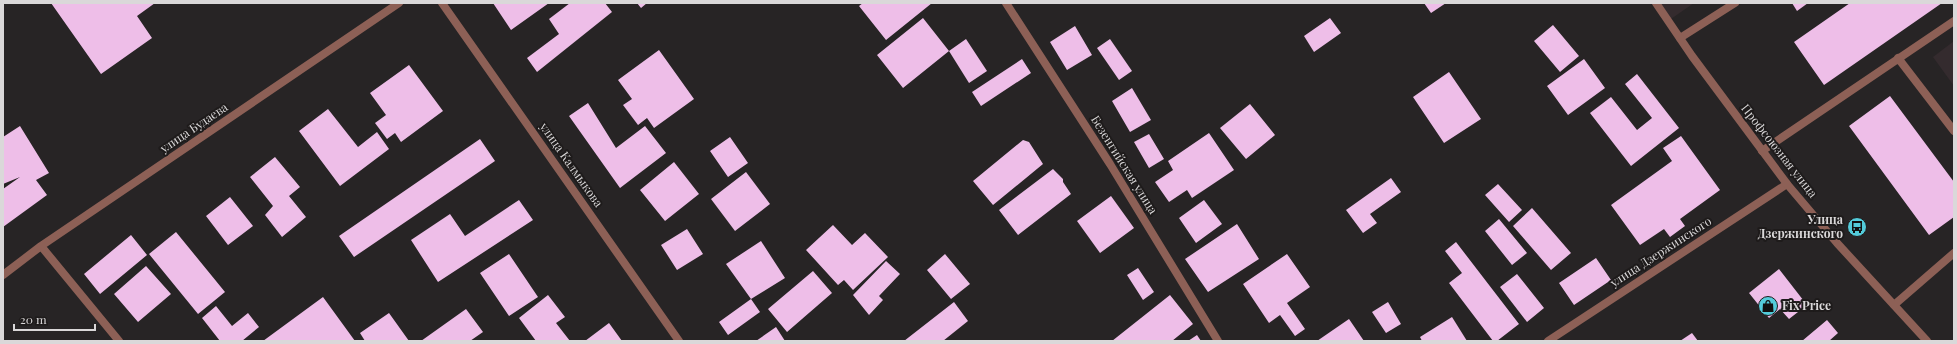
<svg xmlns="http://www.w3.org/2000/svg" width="1957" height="344" font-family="'Playfair Display',serif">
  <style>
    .built { fill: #342b2e }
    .building { fill: #eebee8 }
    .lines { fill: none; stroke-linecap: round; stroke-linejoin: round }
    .service { stroke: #8d6056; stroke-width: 8 }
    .minor { stroke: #8d6056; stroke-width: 8 }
    .tertiary { stroke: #8d6056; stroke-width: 8 }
    .labels { text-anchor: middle; stroke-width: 4; stroke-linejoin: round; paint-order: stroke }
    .street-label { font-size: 12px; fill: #dad8d9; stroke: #1e1b1b }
    .poi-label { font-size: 12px; font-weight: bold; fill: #dad8d9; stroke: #1e1b1b; text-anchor: end }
  </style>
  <rect width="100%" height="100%" fill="#272425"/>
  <path class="built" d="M1656 3H1694L1668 21Z
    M1954 41V86L1933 57Z"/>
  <path class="building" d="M51 3H155L137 16 152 38 101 74Z
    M493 3H549L511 30Z
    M570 3H605L612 12 537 72 527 58 559 34 549 19Z
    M637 3H647L641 8Z
    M863 3H932L886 40 859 6Z
    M1424 3H1446L1431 13Z
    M1792 3H1808L1797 11Z
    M1850 3H1942L1824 85 1794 42Z
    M923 18 949 51 903 88 877 55Z
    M1330 18 1341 33 1314 52 1304 36Z
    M1553 25 1579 56 1560 72 1534 41Z
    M1075 26 1092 55 1067 70 1050 42Z
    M966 39 987 71 969 83 949 51Z
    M1110 39 1132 71 1119 80 1097 48Z
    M659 50 694 99 654 128 647 118 638 125 623 105 632 99 618 80Z
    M1022 59 1031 73 981 106 972 92Z
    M1584 59 1605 88 1568 115 1547 86Z
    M409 65 443 111 401 142 395 133 387 139 375 123 386 115 370 93Z
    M1449 72 1481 119 1444 143 1413 97Z
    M1637 74 1679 128 1631 166 1590 113 1611 97 1637 130 1652 118 1625 84Z
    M1132 88 1151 120 1130 132 1112 101Z
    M1890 96 1954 182V217L1929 235 1849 126Z
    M588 103 616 148 645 126 666 153 620 188 569 116Z
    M1250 104 1275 135 1246 159 1220 128Z
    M328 109 358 147 377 132 389 149 340 186 299 131Z
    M20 126 49 173 36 180 47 195 3 227V189L20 177 3 184V137Z
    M1209 133 1234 170 1192 198 1187 190 1169 202 1155 182 1173 170 1168 161Z
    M1149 134 1164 159 1149 168 1134 142Z
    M1681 136 1720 190 1680 219 1685 226 1670 237 1664 229 1640 245 1611 205 1672 161 1663 148Z
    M730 137 748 163 728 177 710 151Z
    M480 139 495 161 354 257 339 236Z
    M1023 140 1029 142 1043 164 993 205 973 181Z
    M275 157 300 187 289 196 306 217 282 237 265 215 273 206 250 177Z
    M674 162 699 194 665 221 640 190Z
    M1053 169 1063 179V182L1071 194 1018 235 999 210Z
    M746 172 770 204 735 231 711 199Z
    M1391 178 1401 192 1370 214 1377 223 1363 233 1346 210Z
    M1498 184 1522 210 1509 222 1485 195Z
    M1111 196 1134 228 1100 253 1077 221Z
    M230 197 253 226 228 245 206 216Z
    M519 200 533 220 438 282 411 240 450 214 465 236Z
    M1204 200 1222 224 1196 243 1179 218Z
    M1532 208 1571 253 1551 270 1513 226Z
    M1499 219 1527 253 1512 265 1485 231Z
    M1237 224 1259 259 1208 292 1185 259Z
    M833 225 852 245 865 233 888 257 853 290 844 280 838 285 806 250Z
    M687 229 703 254 677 270 661 245Z
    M176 232 225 292 198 314 149 254Z
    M131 235 147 255 100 294 84 274Z
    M761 241 785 278 751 299 726 264Z
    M1456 242 1519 324 1497 341H1493L1449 283 1462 273 1445 251Z
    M509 254 538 297 509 316 480 273Z
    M945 254 970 284 951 299 927 270Z
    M1287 254 1310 287 1287 303 1305 329 1295 336 1280 315 1269 323 1243 284Z
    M1596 258 1611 280 1574 305 1559 283Z
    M886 261 900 274 879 296 883 300 869 315 853 295Z
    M146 266 171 294 138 322 114 294Z
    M1138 268 1154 292 1143 300 1127 275Z
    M1779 269 1807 305 1789 319 1780 309 1769 318 1749 293Z
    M813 271 832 293 787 332 768 309Z
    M1517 274 1544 308 1527 322 1500 287Z
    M548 295 565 317 556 323 570 341H536L519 318Z
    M1170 295 1193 324 1172 341H1112Z
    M323 297 355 341H263Z
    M751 299 760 312 728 335 719 322Z
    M954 302 968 321 943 341H904Z
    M1388 302 1401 324 1386 333 1372 312Z
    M216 306 232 326 248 313 259 327 242 341H220L202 318Z
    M466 309 483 332 470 341H421Z
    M389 313 409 341H365L360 333Z
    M1452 317 1467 341H1422L1420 337Z
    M1349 319 1364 341H1317Z
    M1827 320 1838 333 1829 341H1802Z
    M609 323 622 341H585Z
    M776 327 785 341H756Z
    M1692 333 1698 341H1680Z
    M1197 335 1201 341H1188Z"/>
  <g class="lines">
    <path class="service" d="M1680 38 1735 3
      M1898 58 1954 131
      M1762 151 1954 21
      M1894 305 1954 253"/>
    <path class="minor" d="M1006 3 1110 164 1218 341
      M41 246 119 341
      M3 275 41 246 399 3
      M1548 341 1787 184"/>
    <path class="tertiary" d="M442 3 679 341
      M1656 3 1692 56 1787 184 1837 243 1927 341"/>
  </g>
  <defs>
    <g id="bus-disc" transform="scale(1)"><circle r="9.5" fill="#53cbda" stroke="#1e1b1b"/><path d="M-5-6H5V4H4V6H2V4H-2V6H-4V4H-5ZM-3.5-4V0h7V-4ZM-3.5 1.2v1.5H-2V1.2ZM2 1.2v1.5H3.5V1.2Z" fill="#111"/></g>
    <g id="shop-disc" transform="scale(1)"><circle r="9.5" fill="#53cbda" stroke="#1e1b1b"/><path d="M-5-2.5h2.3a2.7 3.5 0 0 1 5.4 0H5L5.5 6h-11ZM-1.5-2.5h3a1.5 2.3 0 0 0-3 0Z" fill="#111"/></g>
  </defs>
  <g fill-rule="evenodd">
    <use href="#bus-disc" x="1857" y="227"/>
    <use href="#shop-disc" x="1768" y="306"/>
  </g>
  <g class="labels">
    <g class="street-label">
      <text transform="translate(194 128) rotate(-34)" y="4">улица Будаева</text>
      <text transform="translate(1779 151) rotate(52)" y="4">Профсоюзная улица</text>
      <text transform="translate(571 165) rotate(55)" y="4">улица Калмыкова</text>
      <text transform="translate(1124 165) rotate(58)" y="4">Безенгийская улица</text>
      <text transform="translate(1661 252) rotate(-33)" y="4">улица Дзержинского</text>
    </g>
    <g class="poi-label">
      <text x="1843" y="224">Улица<tspan x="1843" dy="14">Дзержинского</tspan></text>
      <text x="1782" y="310" text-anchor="start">Fix Price</text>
    </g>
  </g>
  <rect width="1957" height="344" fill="none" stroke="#dad8d9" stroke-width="8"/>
  <path d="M14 324v6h81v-6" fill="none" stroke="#dad8d9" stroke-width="2"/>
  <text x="20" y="324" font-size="12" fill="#dad8d9" stroke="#1e1b1b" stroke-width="3" paint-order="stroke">20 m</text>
</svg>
